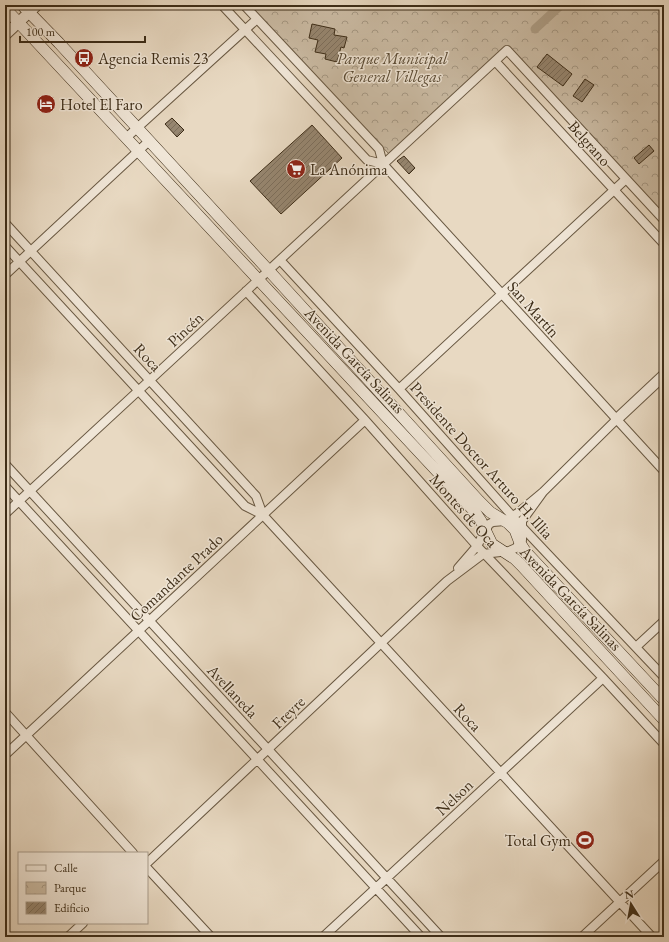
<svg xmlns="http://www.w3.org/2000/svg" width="669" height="942" font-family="'EB Garamond',serif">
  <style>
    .park { fill: url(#park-crowns); stroke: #84745e }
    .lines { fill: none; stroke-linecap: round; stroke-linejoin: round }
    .canal { stroke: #ae9f88; stroke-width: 9 }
    .building { fill: url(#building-hatch); stroke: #3d2d18 }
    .minor-casing { stroke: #685842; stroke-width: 10 }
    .tertiary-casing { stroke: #685842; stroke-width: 12 }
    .secondary-casing { stroke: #3d2d18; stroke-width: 12 }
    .minor { stroke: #f0e6d7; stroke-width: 8 }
    .tertiary { stroke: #f0e6d7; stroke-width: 10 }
    .secondary { stroke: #f0e6d7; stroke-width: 11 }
    .labels { text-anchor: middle; stroke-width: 3; stroke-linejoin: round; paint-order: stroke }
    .poi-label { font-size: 16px; fill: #3d2d18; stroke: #f0e6d7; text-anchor: start }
    .park-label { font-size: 16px; font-style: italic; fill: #594a34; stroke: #f0e6d7 }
    .street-label { font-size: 16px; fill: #3d2d18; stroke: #f0e6d7 }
  </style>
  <defs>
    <pattern id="park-crowns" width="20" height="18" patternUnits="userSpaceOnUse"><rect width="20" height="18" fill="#cbbca5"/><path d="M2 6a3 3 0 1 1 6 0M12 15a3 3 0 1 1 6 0" fill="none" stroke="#a69985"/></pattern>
    <pattern id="building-hatch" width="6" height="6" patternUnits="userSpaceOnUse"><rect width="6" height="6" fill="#968670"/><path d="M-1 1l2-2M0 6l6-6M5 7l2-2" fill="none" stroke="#7c6e5b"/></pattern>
  </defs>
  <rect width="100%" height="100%" fill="#e8d9c2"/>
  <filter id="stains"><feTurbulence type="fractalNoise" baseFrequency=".005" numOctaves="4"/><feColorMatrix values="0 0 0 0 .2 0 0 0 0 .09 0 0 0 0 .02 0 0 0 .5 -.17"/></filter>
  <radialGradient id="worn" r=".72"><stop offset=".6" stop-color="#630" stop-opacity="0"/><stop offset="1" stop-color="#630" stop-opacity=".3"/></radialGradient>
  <path class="park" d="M249 5H664V215L508 46 389 154Z"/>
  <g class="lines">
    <path class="canal" d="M535 29 561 5"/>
  </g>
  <path class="building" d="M312 24 335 29 334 35 347 37 344 48 341 47 337 62 325 59 326 54 315 52 318 40 309 38Z
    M547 54 572 74 563 86 537 67Z
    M585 79 594 85 582 102 573 96Z
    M172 118 184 130 177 137 165 124Z
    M312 125 342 158 281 214 250 181Z
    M649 145 654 151 639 164 634 158Z
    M404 156 415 168 409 174 397 161Z"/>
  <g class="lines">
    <g class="minor-casing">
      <path id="minor" d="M222 5 367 160 383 164
        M244 5 379 149 383 164 664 471
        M495 61 664 244
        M126 138 257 19
        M5 223 256 496 263 515
        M5 246 245 506 263 515 652 937
        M280 260 399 389 522 527 664 677
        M5 275 149 141
        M246 291 365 420 477 546 603 678 664 744
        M399 389 626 179
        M5 464 441 937
        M5 486 421 937
        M5 514 507 50 664 220
        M458 568 477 546 489 524 493 522 505 521 519 512 543 492 616 420
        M636 647 664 621
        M5 712 133 853
        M5 755 365 420
        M147 863 447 581 483 554 509 551 516 548 522 540V521L543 492
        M147 868 211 937
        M68 937 83 923
        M323 937 603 678
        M582 937 664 861"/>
    </g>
    <g class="tertiary-casing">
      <path id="tertiary" d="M5 35 37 5
        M616 420 664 375"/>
    </g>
    <g class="secondary-casing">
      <path id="secondary" d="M22 5 59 43 271 273 479 501 490 512 508 523 515 530 520 543 525 551 664 700
        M5 8 475 512 481 521 492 544 515 559 521 565 664 720"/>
    </g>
    <use href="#minor" class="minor"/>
    <use href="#tertiary" class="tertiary"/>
    <use href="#secondary" class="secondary"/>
  </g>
  <defs>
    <g id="bus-disc" transform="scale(1)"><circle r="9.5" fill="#8f2418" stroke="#f0e6d7"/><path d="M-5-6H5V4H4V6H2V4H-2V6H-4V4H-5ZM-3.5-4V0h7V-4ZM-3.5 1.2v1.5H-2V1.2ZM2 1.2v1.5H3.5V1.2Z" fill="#fff"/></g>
    <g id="hotel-disc" transform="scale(1)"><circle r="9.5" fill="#8f2418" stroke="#f0e6d7"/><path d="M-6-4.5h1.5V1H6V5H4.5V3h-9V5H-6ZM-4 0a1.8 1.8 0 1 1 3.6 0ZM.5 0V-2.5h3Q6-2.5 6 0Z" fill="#fff"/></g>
    <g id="supermarket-disc" transform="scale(1)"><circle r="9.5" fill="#8f2418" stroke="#f0e6d7"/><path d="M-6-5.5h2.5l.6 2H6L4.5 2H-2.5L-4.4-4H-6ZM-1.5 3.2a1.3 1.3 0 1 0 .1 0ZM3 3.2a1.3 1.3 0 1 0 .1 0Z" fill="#fff"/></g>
    <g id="stadium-disc" transform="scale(1)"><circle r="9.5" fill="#8f2418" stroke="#f0e6d7"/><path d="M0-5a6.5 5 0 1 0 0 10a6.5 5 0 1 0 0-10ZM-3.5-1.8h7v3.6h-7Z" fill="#fff"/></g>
  </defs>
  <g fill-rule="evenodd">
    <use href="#bus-disc" x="84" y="58"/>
    <use href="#hotel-disc" x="46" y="104"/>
    <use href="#supermarket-disc" x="296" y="169"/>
    <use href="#stadium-disc" x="585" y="840"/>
  </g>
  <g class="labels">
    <g class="poi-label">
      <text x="98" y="64">Agencia Remis 23</text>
      <text x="60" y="110">Hotel El Faro</text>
      <text x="310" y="175">La Anónima</text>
      <text x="571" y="846" text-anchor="end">Total Gym</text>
    </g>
    <g class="park-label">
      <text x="392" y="64">Parque Municipal<tspan x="392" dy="18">General Villegas</tspan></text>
    </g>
    <g class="street-label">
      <text transform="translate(590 143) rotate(48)" y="6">Belgrano</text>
      <text transform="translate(534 309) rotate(48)" y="6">San Martín</text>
      <text transform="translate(185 329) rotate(-43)" y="6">Pincén</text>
      <text transform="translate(148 357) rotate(47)" y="6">Roca</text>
      <text transform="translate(355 360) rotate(47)" y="6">Avenida García Salinas</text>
      <text transform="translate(482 460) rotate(48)" y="6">Presidente Doctor Arturo H. Illia</text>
      <text transform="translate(464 510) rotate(48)" y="6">Montes de Oca</text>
      <text transform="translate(176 577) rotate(-43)" y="6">Comandante Prado</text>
      <text transform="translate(571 598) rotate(46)" y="6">Avenida García Salinas</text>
      <text transform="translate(233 691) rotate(47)" y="6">Avellaneda</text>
      <text transform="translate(288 712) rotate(-44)" y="6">Freyre</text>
      <text transform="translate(468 717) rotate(47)" y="6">Roca</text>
      <text transform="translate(454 797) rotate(-43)" y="6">Nelson</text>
    </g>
  </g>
  <rect width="669" height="942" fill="none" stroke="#e8d9c2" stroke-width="20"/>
  <rect x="6" y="6" width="657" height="930" fill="none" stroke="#3d2d18" stroke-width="2"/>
  <rect x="10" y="10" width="649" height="922" fill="none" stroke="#3d2d18"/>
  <rect x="18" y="852" width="130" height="72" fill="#f0e6d7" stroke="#a89c8b"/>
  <rect x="26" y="865" width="20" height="6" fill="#f0e6d7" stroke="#a89c8b"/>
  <text x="54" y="872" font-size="12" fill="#3d2d18">Calle</text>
  <rect x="26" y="882" width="20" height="12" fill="url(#park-crowns)" stroke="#a89c8b"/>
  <text x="54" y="892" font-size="12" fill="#3d2d18">Parque</text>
  <rect x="26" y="902" width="20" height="12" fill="url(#building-hatch)" stroke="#a89c8b"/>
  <text x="54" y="912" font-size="12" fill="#3d2d18">Edificio</text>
  <g transform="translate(631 904) rotate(349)" stroke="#f0e6d7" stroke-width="3" paint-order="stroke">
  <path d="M0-3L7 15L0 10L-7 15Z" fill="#3d2d18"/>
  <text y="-6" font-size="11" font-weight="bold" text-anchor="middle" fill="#3d2d18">N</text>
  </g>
  <path d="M20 36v6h125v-6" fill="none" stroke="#3d2d18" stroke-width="2"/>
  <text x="26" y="36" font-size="12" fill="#3d2d18" stroke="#f0e6d7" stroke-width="3" paint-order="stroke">100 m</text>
  <rect width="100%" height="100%" filter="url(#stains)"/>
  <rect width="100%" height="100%" fill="url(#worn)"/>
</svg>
